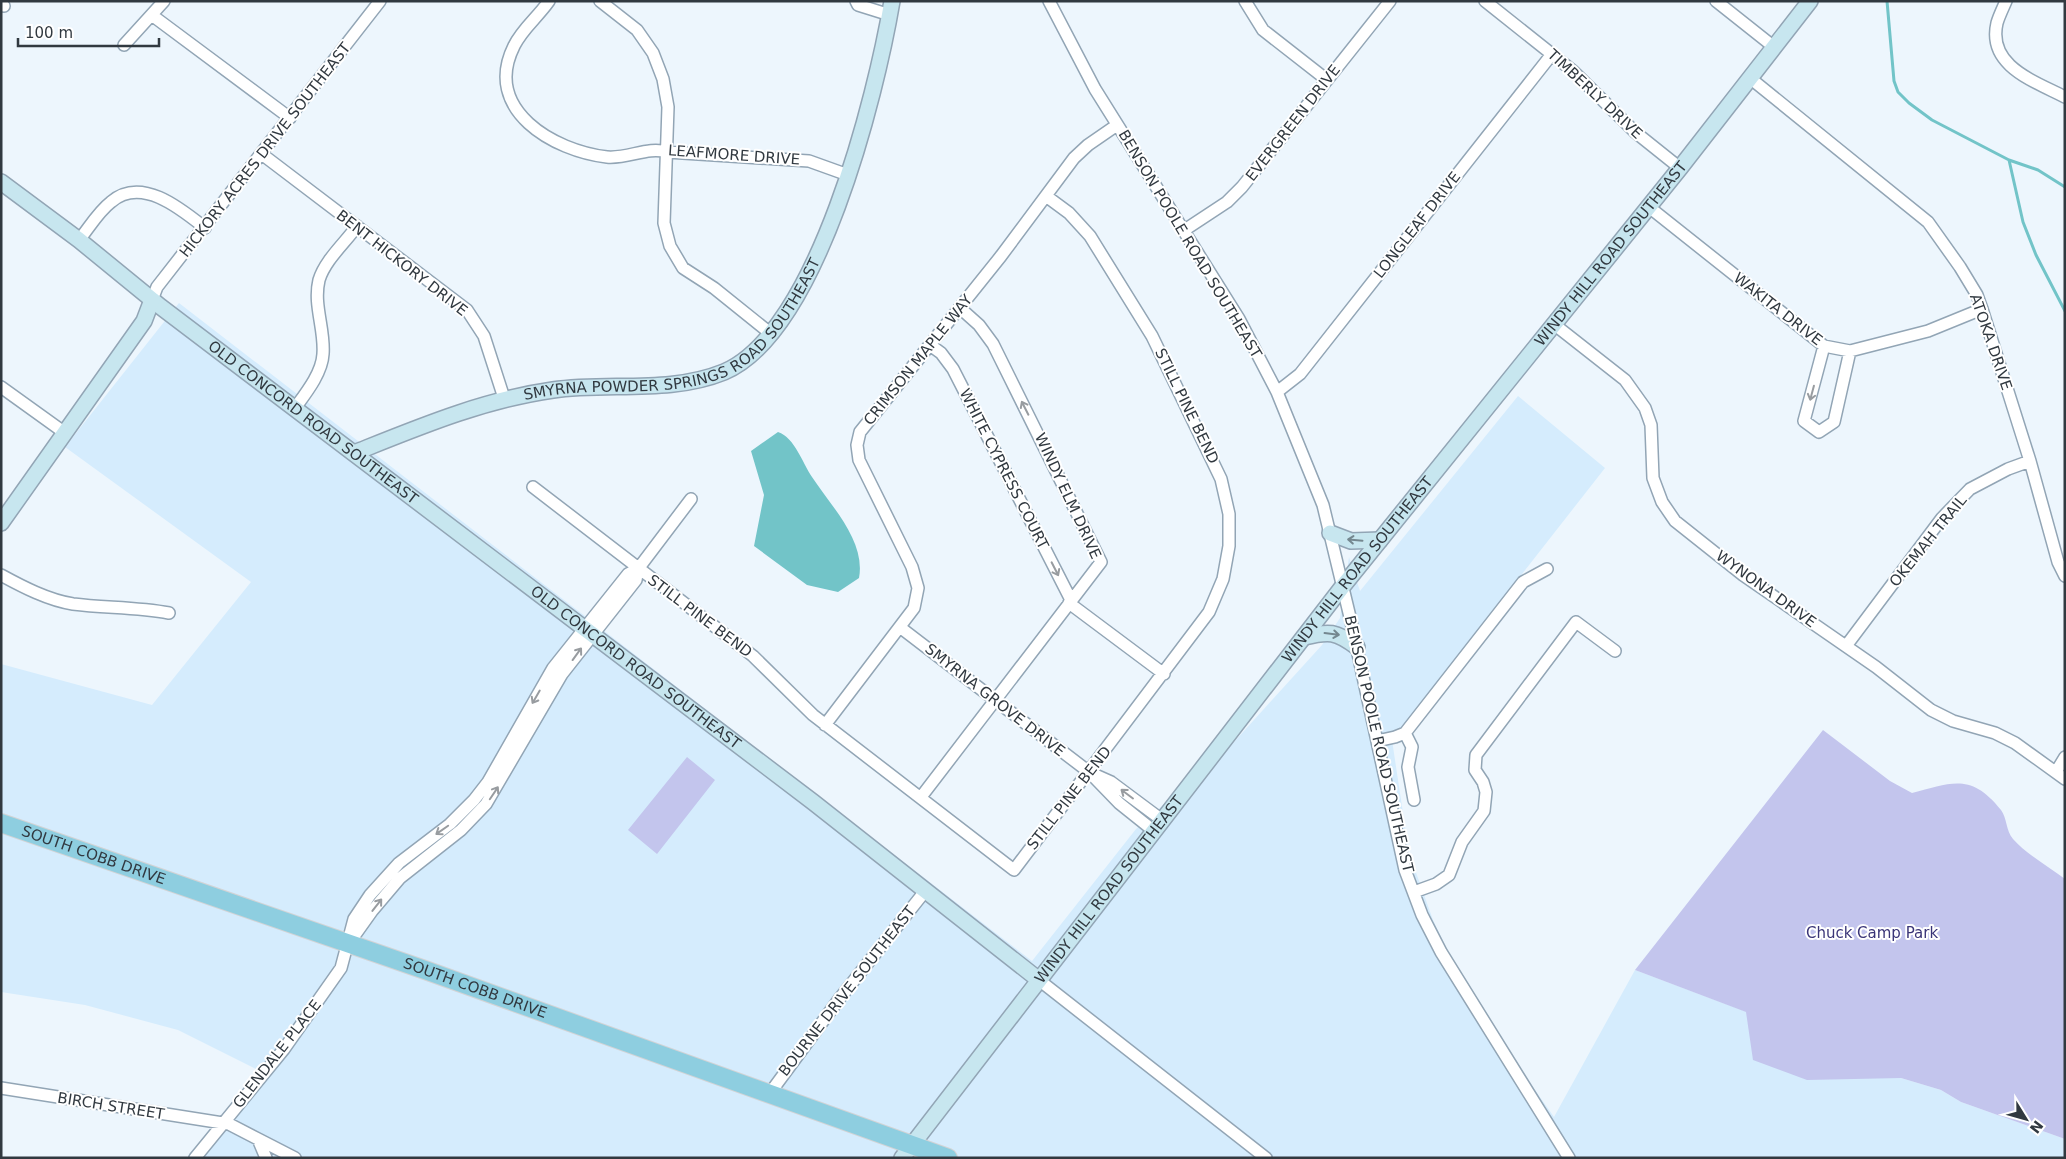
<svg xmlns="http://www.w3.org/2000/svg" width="2066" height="1159" font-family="'DejaVu Sans',sans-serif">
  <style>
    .built { fill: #d5ecfd }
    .green { fill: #c3c5ed }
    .water { fill: #72c4c8 }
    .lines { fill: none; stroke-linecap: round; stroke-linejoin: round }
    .stream { stroke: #72c4c8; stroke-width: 3 }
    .street-casing { stroke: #92a5b5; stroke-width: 14 }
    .secondary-casing { stroke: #92a5b5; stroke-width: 18 }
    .primary-casing { stroke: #d2d3d5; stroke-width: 20 }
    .street { stroke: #fff; stroke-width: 11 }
    .secondary { stroke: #c7e6ef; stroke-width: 15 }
    .primary { stroke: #8ecee0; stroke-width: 18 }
    .oneway { stroke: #989ca0 }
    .oneway2 { stroke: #74878f }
    .labels { text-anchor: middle; stroke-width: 4; stroke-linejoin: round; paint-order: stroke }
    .street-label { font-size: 15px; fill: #313940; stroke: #fff }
    .park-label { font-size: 15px; fill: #3a3578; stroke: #fff }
  </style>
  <rect width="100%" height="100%" fill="#edf6fd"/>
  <path class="built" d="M179 303 1032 961 1136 829 1234 742 1322 645 1340 618 1349 557 1360 591 1518 396 1605 468 1392 740 1409 853 1433 920 1470 998 1554 1117 1635 970 1747 1012 1901 1078 1941 1090 1961 1102 2065 1139V1158H194L264 1073 178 1030 85 1005 1 992V664L152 705 251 582 65 447Z"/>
  <path class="green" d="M1823 730 1890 781 1912 793C1951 783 1971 772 2001 810 2007 818 2006 831 2013 839 2025 853 2049 867 2065 879V1139L1961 1102 1941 1090 1901 1078 1807 1080 1753 1060 1746 1012 1635 970Z
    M687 757 715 780 657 854 628 830Z"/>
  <path class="water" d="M778 432C795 438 802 462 812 477 831 506 866 541 859 578L838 592 807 585 754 546 764 495 751 451Z"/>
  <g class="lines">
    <path class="stream" d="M1887 1 1894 81 1898 92 1909 103 1932 120 2009 160 2038 170 2065 187
      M2009 160 2023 222 2036 255 2065 311"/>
    <g class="street-casing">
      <path id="street" d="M549 1C538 17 522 29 514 46 482 110 554 151 607 157 628 159 648 146 667 152L809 161 848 175
        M600 1 637 30 653 53 663 79 668 107 664 223 670 246 683 268 714 288 770 333
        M856 1 858 5 890 15
        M1049 1 1095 89 1239 319 1277 392 1323 505 1350 617 1405 870 1422 915 1441 952 1569 1158
        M1245 1 1263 30 1327 80
        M1485 1 1573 71 1635 132 1680 168
        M1716 1 1774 47
        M2006 1C2003 8 1999 16 1997 23 1987 66 2034 81 2065 97
        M1 3 4 6
        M153 16 290 118
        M124 45 164 1
        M1750 78 1928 222 1960 267 1977 295 1982 309 2030 461 2058 562 2065 576
        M263 155 467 310 484 336 504 398
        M1649 207 1824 346 1850 351 1928 331 1982 309
        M1183 231 1227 202 1242 187 1390 1
        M79 240C89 228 98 212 111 202 141 176 180 208 205 228
        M152 300 157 287 380 1
        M1555 325 1625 380 1645 408 1651 425 1653 478 1662 502 1675 521 1743 575 1876 667 1931 710 1953 721 1995 733 2015 743 2065 779
        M930 345 941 353 953 369 1071 600
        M1824 346 1804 421 1819 432 1834 422 1850 351
        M1 387 65 433
        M1277 392 1300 374 1552 54
        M295 408C306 393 322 373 323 354 325 329 313 305 319 280 325 260 345 243 357 226
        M533 487 753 656 813 715 1014 870 1209 612 1223 579 1229 546V514L1221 479 1152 336 1090 236 1069 213 1046 196
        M1 575C23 587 48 600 73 604 105 608 137 607 169 613
        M1069 603 1164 674
        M901 628 1089 772 1119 803 1154 831
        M1846 646 1942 518 1970 489 2008 469 2030 461
        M825 725 914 608 918 588 912 567 859 460 857 445 860 432 1001 256 1074 158 1088 145 1117 125
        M1405 733 1412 747 1408 767 1414 800
        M1377 741 1395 737 1405 733 1523 582 1547 569
        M2056 772 2065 757
        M1093 774 1111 782 1162 820
        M921 797 1101 562 993 344 979 325 960 308
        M1414 892 1436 884 1449 875 1462 842 1484 811 1486 792 1483 782 1475 770 1476 755 1576 622 1615 651
        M352 939 372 911 400 878 461 830 486 804 562 674 636 580 638 569
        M1039 980 1266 1158
        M1 1088 229 1124 258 1139
        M770 1093 840 998 926 890
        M195 1158 284 1049 341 968 354 919 370 895 399 863 450 824 474 800 488 782 553 668 628 574 638 569 691 499
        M266 1158 258 1139 295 1158"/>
    </g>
    <g class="secondary-casing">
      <g id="secondary">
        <path id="s1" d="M1 182 79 240 161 307 813 802 1039 980"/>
        <path id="s2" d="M354 453C419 427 483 400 553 390 609 382 670 394 724 372 818 332 876 95 892 1"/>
        <path d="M1 523 144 321 152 300"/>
        <path d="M1330 533 1351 541 1380 540"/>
        <path d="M1304 637C1329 631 1336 631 1357 647"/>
        <path id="s3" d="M902 1158 1343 586 1680 168 1810 1"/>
      </g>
    </g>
    <g class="primary-casing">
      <g id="primary">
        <path id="s4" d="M1 823 425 970 948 1158"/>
      </g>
    </g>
    <use href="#street" class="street"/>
    <use href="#secondary" class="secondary"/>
    <use href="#primary" class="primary"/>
  </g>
  <defs><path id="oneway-shaft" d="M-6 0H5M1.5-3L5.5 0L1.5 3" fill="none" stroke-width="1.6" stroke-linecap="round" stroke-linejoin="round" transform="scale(1.25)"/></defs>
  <g class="oneway">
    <use href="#oneway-shaft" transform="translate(1812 393) rotate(105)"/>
    <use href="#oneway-shaft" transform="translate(1025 408) rotate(-117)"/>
    <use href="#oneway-shaft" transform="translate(1055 569) rotate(63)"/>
    <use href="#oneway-shaft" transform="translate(577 654) rotate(-54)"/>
    <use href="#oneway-shaft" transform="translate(536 697) rotate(120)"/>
    <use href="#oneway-shaft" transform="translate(494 793) rotate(-56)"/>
    <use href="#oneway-shaft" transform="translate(1127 794) rotate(-143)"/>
    <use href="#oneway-shaft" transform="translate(442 830) rotate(145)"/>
    <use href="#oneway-shaft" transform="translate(377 905) rotate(-52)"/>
  </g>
  <g class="oneway2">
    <use href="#oneway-shaft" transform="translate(1355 540) rotate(-175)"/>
    <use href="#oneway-shaft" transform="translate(1332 634) rotate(7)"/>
  </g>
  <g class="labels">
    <g class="street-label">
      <text transform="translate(1595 94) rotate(43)" y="5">TIMBERLY DRIVE</text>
      <text transform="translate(1293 123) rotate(-52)" y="5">EVERGREEN DRIVE</text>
      <text transform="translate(265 150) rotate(-52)" y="5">HICKORY ACRES DRIVE SOUTHEAST</text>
      <text transform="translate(734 155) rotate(4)" y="5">LEAFMORE DRIVE</text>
      <text transform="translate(1417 225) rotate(-52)" y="5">LONGLEAF DRIVE</text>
      <text transform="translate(1190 244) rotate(59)" y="5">BENSON POOLE ROAD SOUTHEAST</text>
      <text dy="5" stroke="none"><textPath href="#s3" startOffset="1149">WINDY HILL ROAD SOUTHEAST</textPath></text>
      <text transform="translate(402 263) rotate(38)" y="5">BENT HICKORY DRIVE</text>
      <text transform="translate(1778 309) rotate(38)" y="5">WAKITA DRIVE</text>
      <text dy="5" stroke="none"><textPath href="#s2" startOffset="355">SMYRNA POWDER SPRINGS ROAD SOUTHEAST</textPath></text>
      <text transform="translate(1991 342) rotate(71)" y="5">ATOKA DRIVE</text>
      <text transform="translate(918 360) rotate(-51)" y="5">CRIMSON MAPLE WAY</text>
      <text transform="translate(1187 406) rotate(64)" y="5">STILL PINE BEND</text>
      <text dy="5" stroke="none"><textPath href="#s1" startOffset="394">OLD CONCORD ROAD SOUTHEAST</textPath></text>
      <text transform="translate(1004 469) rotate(63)" y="5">WHITE CYPRESS COURT</text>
      <text transform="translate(1068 496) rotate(65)" y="5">WINDY ELM DRIVE</text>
      <text transform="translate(1928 541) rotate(-51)" y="5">OKEMAH TRAIL</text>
      <text dy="5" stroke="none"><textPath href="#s3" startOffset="744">WINDY HILL ROAD SOUTHEAST</textPath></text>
      <text transform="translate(1766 589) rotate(36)" y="5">WYNONA DRIVE</text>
      <text transform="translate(700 616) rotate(37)" y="5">STILL PINE BEND</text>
      <text dy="5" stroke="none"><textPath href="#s1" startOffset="799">OLD CONCORD ROAD SOUTHEAST</textPath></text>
      <text transform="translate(995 700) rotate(38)" y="5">SMYRNA GROVE DRIVE</text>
      <text transform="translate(1379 744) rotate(77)" y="5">BENSON POOLE ROAD SOUTHEAST</text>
      <text transform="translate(1069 798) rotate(-52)" y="5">STILL PINE BEND</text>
      <text dy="5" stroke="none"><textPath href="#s4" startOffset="98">SOUTH COBB DRIVE</textPath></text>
      <text dy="5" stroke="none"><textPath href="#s3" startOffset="339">WINDY HILL ROAD SOUTHEAST</textPath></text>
      <text dy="5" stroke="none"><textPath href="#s4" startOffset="502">SOUTH COBB DRIVE</textPath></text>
      <text transform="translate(847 991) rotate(-52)" y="5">BOURNE DRIVE SOUTHEAST</text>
      <text transform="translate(277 1054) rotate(-52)" y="5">GLENDALE PLACE</text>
      <text transform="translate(111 1106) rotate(9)" y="5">BIRCH STREET</text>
    </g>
    <g class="park-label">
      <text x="1872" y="938">Chuck Camp Park</text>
    </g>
  </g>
  <rect width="2066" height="1159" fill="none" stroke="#313940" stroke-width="5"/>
  <g transform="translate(2026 1119) rotate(127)" stroke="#ffffff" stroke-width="4" paint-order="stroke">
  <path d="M0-4L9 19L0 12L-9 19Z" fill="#313940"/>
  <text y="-8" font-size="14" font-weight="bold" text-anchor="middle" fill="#313940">N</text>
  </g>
  <path d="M18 38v8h141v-8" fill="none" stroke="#313940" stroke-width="2.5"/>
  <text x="25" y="38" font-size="15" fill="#313940" stroke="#ffffff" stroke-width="4" paint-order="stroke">100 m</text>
</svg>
